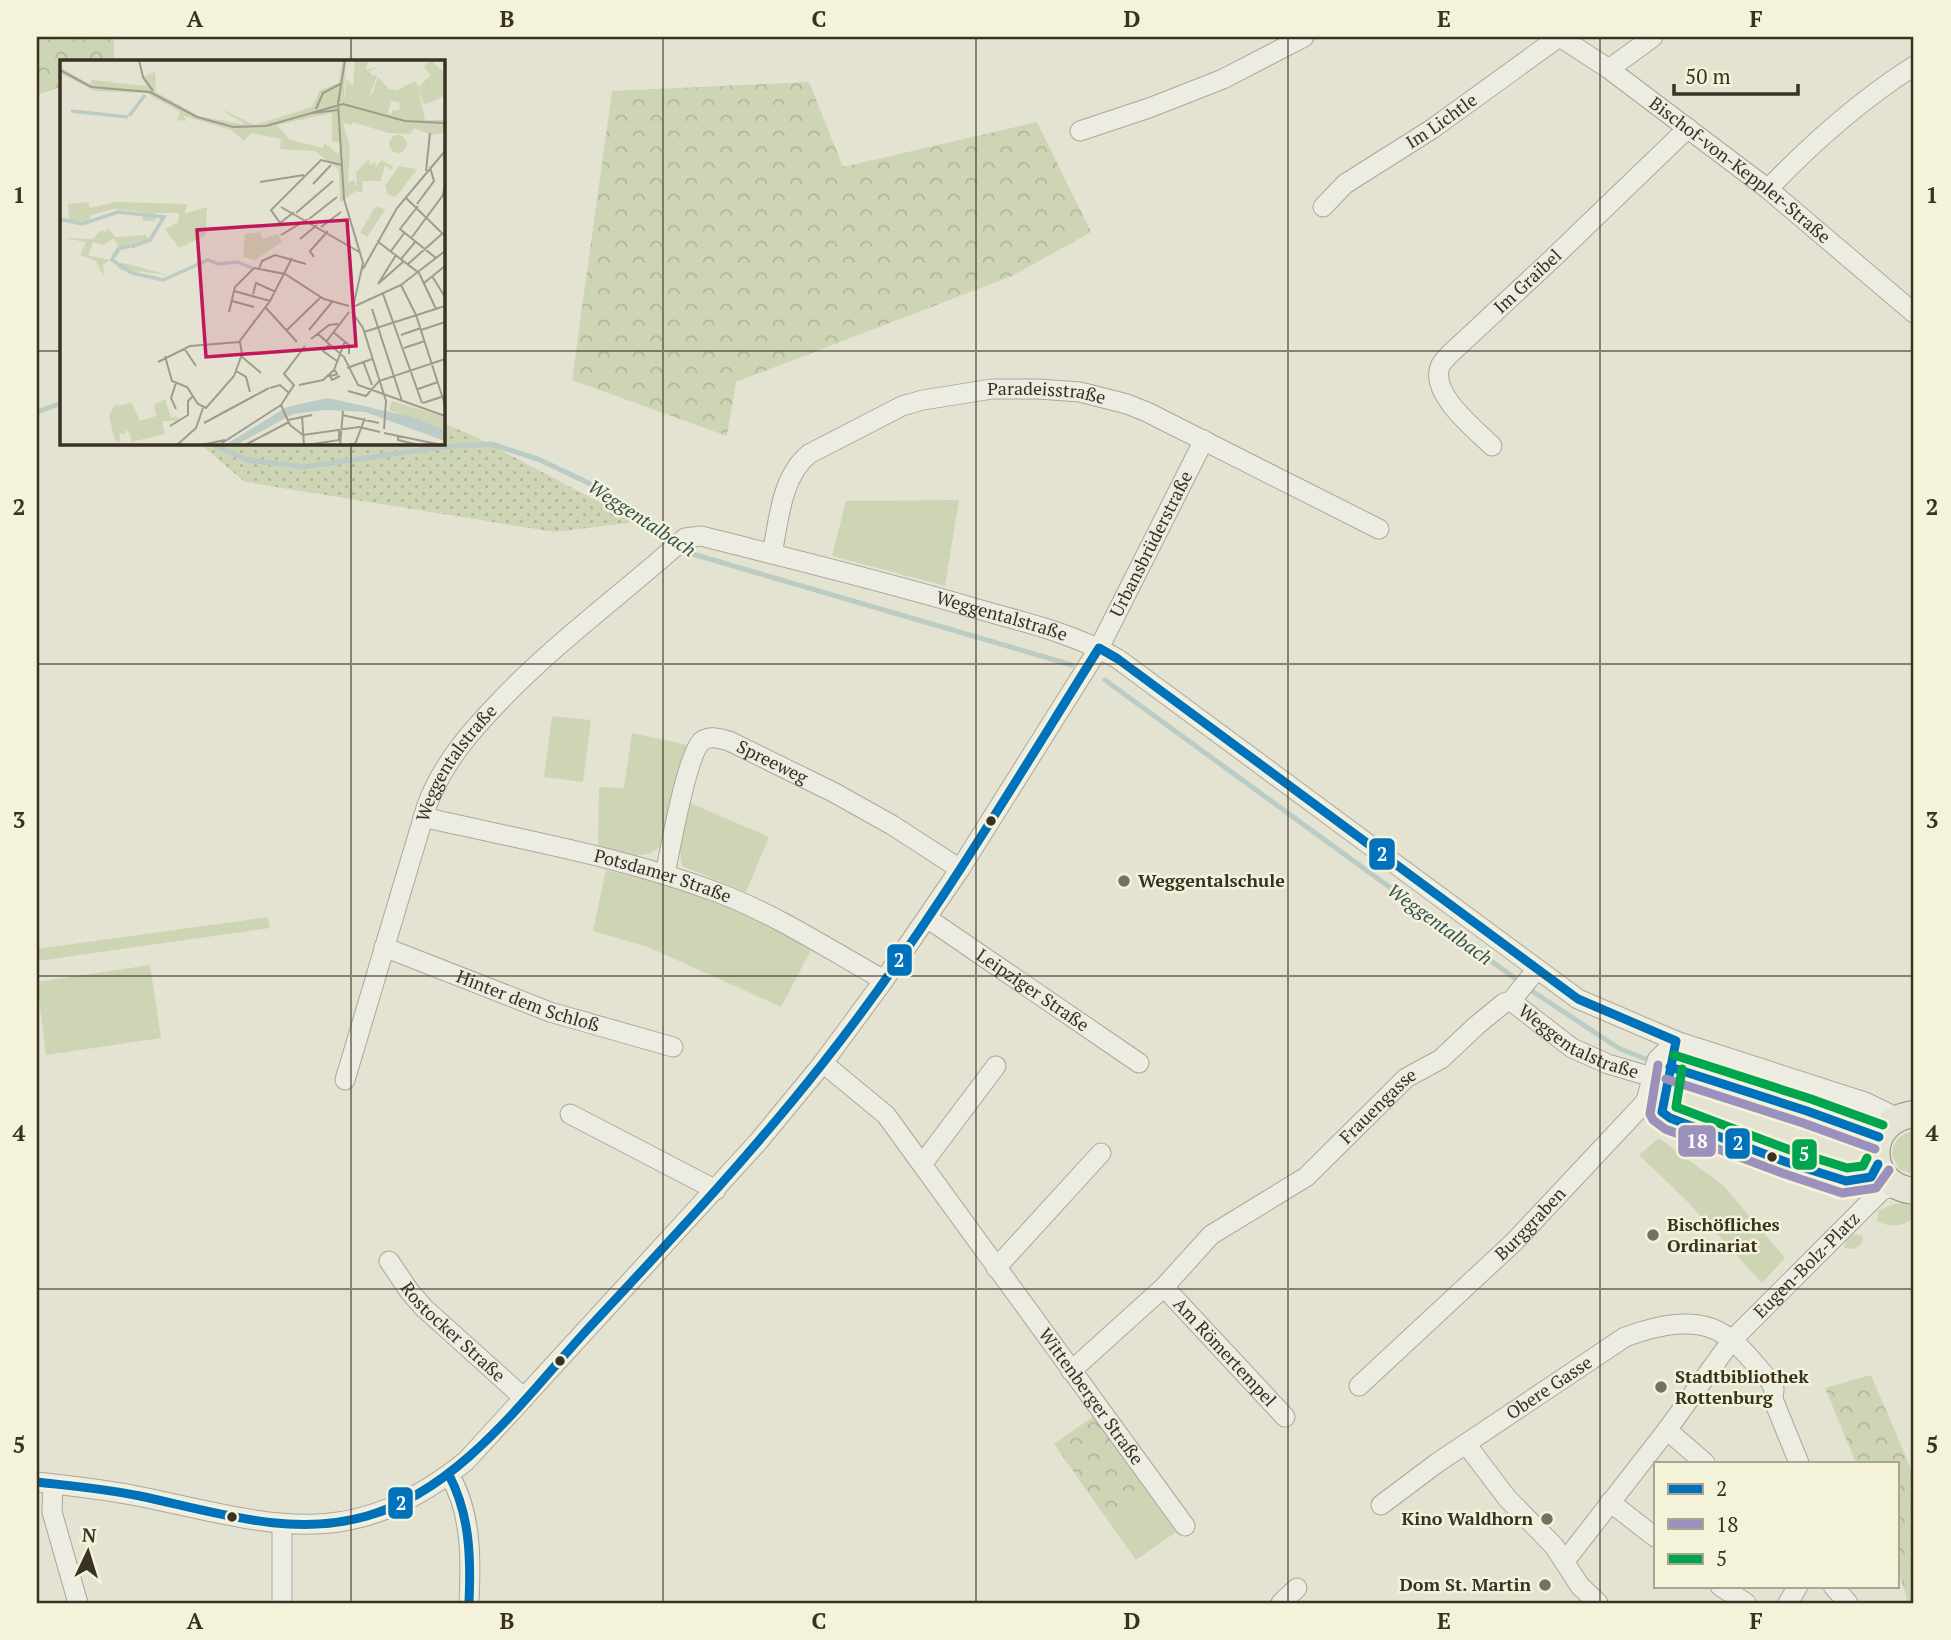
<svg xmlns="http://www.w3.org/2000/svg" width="1951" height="1640" font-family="'PT Serif',serif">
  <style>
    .grass { fill: #cdd5b5 }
    .forest { fill: url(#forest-crowns) }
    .garden { fill: url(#garden-dots) }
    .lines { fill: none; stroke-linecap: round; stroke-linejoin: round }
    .stream { stroke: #bbcbc5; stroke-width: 5 }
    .minor-casing { stroke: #aaa89a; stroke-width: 21 }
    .major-casing { stroke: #908d81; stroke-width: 28 }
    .minor { stroke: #edece2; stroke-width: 19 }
    .major { stroke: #e5e3d5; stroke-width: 26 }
    .bus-1-casing { stroke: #f4f2d9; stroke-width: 14 }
    .bus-2-casing { stroke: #f4f2d9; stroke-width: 14 }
    .bus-3-casing { stroke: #f4f2d9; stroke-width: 14 }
    .bus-1 { stroke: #0072bc; stroke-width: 9 }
    .bus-2 { stroke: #9b91bc; stroke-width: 9 }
    .bus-3 { stroke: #00a54f; stroke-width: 9 }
    .grid { fill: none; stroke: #393222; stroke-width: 2; stroke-opacity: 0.55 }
    .bus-dot { fill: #393222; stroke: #f4f2d9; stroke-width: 2.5 }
    .poi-dot { fill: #757060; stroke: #f4f2d9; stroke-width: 2.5 }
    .labels { text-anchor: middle; stroke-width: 5; stroke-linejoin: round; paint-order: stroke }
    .street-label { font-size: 18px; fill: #393222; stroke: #f4f2d9 }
    .poi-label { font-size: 18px; font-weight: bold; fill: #393222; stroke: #f4f2d9; text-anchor: start }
    .water-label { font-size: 19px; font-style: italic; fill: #325258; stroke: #f4f2d9 }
    .inset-river { fill: none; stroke: #bbcbc5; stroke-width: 3.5 }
    .inset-road { fill: none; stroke: #a09c8c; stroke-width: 2 }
    .view { fill: #c2185b; fill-opacity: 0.15; stroke: #c2185b; stroke-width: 3.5 }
    .inset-edge { fill: none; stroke: #393222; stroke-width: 3.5 }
    .line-badge { stroke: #f4f2d9; stroke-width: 2.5 }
    .badge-label { font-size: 19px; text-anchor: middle; font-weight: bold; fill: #fff }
    .neatline { fill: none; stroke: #393222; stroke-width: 2.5 }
    .grid-label { font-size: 23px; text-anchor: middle; font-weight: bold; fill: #393222 }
  </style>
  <defs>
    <pattern id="forest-crowns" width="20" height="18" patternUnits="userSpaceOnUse" patternTransform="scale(1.75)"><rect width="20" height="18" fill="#cdd5b5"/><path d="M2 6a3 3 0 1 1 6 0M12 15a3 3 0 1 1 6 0" fill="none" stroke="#b1b79b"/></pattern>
    <pattern id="garden-dots" width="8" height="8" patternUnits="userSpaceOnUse" patternTransform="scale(1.75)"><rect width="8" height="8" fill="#cdd5b5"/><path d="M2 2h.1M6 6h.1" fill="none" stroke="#b1b79b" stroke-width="1.8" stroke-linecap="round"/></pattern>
  </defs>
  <rect width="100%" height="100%" fill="#e4e3d2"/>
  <path class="grass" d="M959 500 945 586 832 556 846 501Z
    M552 716 591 720 583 782 544 777Z
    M632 733 687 745 661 845C647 864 617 851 598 847L599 787 624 788Z
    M690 803 769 837 746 892 682 866 680 851Z
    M606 870 678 888 751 915 812 948 781 1007 648 947 593 931Z
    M268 917 270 928 37 961V949Z
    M150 965 161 1038 46 1055 37 982Z
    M1914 1131V1175L1899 1169 1892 1155C1893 1141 1901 1133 1914 1131Z
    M1659 1138 1724 1186 1785 1258 1762 1283 1688 1202 1639 1155Z
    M1905 1203 1914 1207V1218C1902 1227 1891 1228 1877 1221L1879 1210 1894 1204Z
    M1857 1234 1863 1236 1862 1243 1854 1249 1844 1248 1848 1237Z
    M1147 1491 1176 1532 1136 1560 1107 1519Z"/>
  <path class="forest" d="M37 37H114V61H61V87L37 95Z
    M809 82 843 167 1037 122 1091 232 1012 276 736 382 727 436 572 380 612 91Z
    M1871 1375 1914 1476V1603H1908L1897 1565V1463H1856L1825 1388Z
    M1094 1416 1147 1491 1107 1519 1054 1444Z"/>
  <path class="garden" d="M443 423 476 437 637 522 555 532 245 482 199 443H443Z"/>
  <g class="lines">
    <path class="stream" d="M37 412 61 403
      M210 443 247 460 304 467 443 447 491 444 538 459 599 488 689 553 1072 665
      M1105 680 1535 993 1620 1049 1646 1059"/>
    <g class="minor-casing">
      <g id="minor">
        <path id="s1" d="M1560 37 1609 69 1768 189 1914 313"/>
        <path d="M1609 69 1653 37"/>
        <path d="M1080 131 1149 108 1223 79 1304 37"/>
        <path d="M1768 189C1813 142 1859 101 1914 66"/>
        <path id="s2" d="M1323 207 1345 184 1432 129 1559 37"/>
        <path id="s3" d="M1492 446C1475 429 1430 394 1440 367 1441 363 1447 357 1450 354L1552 259 1688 128"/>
        <path id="s4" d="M772 554C779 520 781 477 809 454L902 406 923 400 992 389H1038L1080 392 1127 404 1147 412 1379 529"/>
        <path id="s5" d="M423 817C522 840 624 857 719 893 777 915 830 950 884 980"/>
        <path id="s6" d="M665 874C670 851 687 753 702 741 711 735 720 739 729 741L833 792 892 825 960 869"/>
        <path id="s7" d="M927 918 1139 1063"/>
        <path id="s8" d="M384 947 550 1012 673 1047"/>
        <path id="s9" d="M1511 1001 1572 1048 1608 1064 1652 1077"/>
        <path id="s10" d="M823 1063 886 1115 1185 1526"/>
        <path id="s11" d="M345 1080 427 805C443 763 470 732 500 701 557 641 624 593 685 538L701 536C792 559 883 581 974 608 1023 622 1073 633 1118 659L1578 999 1676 1041 1865 1102 1898 1118"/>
        <path d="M570 1114 716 1190"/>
        <path d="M923 1163 996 1066"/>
        <path id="s12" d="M389 1261 410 1292 424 1308 524 1398"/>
        <path d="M996 1268 1101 1153"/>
        <path id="s13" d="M1164 1287 1285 1417"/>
        <path id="s14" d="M1071 1371 1164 1287 1211 1235 1306 1177 1406 1078 1441 1059 1477 1025 1504 1003 1511 1001 1537 969"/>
        <path id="s15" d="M1359 1386 1514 1242 1636 1112 1646 1101 1657 1060 1676 1041"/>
        <path d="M1667 1430 1705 1463"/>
        <path d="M1466 1444 1507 1498 1554 1546 1580 1586 1598 1603"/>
        <path d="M449 1475C472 1511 471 1562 469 1603"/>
        <path id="s16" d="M37 1482C70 1486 104 1489 137 1496 271 1523 347 1556 466 1461L758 1142 823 1063 884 980 960 869 1099 648 1204 440"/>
        <path d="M53 1484 52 1512 78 1603"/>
        <path d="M1610 1502 1655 1537"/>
        <path id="s17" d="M1381 1505 1437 1463 1625 1337C1655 1326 1696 1315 1725 1335 1742 1346 1756 1366 1770 1381L1774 1389 1773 1399 1799 1463"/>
        <path id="s18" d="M1565 1561 1667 1430 1732 1340 1882 1190 1896 1186"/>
        <path d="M1720 1586 1746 1603"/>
        <path d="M1833 1586 1848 1603"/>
        <path d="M282 1603V1525"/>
        <path d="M1281 1603 1297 1588"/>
        <path d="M1788 1603 1798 1586"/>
      </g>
    </g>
    <g class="major-casing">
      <path id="major" d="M1914 1114C1864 1120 1864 1186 1914 1191"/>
    </g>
    <use href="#minor" class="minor"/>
    <use href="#major" class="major"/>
    <g class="bus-1-casing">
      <path id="bus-1" d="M1099 648 1118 659 1578 999 1676 1041
        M1676 1041 1662 1112 1670 1118 1786 1162 1846 1181 1871 1177 1878 1164
        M1670 1067 1807 1111 1879 1137
        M449 1475C470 1515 471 1558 469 1603
        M37 1482C72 1486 106 1489 140 1496 215 1512 291 1538 367 1516 459 1490 524 1399 586 1331 667 1244 749 1157 823 1063 926 933 1011 788 1099 648"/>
    </g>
    <g class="bus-2-casing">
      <path id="bus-2" d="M1658 1065 1650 1114 1653 1120 1665 1129 1782 1173 1842 1193 1876 1188 1889 1170
        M1666 1079 1803 1123 1875 1149"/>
    </g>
    <g class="bus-3-casing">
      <path id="bus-3" d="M1674 1055 1811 1099 1883 1125
        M1682 1069 1676 1107 1790 1150 1847 1168 1863 1166 1867 1158"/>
    </g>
    <use href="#bus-1" class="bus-1"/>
    <use href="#bus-2" class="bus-2"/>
    <use href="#bus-3" class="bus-3"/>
  </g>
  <path class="grid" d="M351 37V61M663 37V1603M976 37V1603M1288 37V1603M1600 37V1603M37 351H61M443 351H1914M351 443V1603M37 664H1914M37 976H1914M37 1289H1914"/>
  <g class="bus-dot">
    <circle cx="991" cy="821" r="6"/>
    <circle cx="1772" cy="1157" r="6"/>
    <circle cx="560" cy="1361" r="6"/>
    <circle cx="232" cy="1517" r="6"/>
  </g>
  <g class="poi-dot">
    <circle cx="1124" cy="881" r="7"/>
    <circle cx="1653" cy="1235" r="7"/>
    <circle cx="1661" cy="1387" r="7"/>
    <circle cx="1547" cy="1519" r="7"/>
    <circle cx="1545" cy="1585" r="7"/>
  </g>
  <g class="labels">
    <g class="street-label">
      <text dy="6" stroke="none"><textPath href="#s2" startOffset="147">Im Lichtle</textPath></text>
      <text dy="6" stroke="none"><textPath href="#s1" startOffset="224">Bischof-von-Keppler-Straße</textPath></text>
      <text dy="6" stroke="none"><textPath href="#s3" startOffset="222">Im Graibel</textPath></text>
      <text dy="6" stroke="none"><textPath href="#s4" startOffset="360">Paradeisstraße</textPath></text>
      <text dy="6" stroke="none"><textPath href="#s16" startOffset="1598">Urbansbrüderstraße</textPath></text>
      <text dy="6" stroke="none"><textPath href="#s11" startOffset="989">Weggentalstraße</textPath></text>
      <text dy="6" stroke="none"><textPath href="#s6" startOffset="215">Spreeweg</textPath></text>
      <text dy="6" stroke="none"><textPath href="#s11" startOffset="338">Weggentalstraße</textPath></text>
      <text dy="6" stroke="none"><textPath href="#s5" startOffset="247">Potsdamer Straße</textPath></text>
      <text dy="6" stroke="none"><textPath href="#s7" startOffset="128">Leipziger Straße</textPath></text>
      <text dy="6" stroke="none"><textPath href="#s8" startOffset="154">Hinter dem Schloß</textPath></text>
      <text dy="6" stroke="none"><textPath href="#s9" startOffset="80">Weggentalstraße</textPath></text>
      <text dy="6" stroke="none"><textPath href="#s14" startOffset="408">Frauengasse</textPath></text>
      <text dy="6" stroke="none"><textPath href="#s15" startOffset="236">Burggraben</textPath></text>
      <text dy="6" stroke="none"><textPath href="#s18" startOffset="383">Eugen-Bolz-Platz</textPath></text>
      <text dy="6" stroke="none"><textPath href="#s12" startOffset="96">Rostocker Straße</textPath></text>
      <text dy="6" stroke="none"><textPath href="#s13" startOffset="89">Am Römertempel</textPath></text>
      <text dy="6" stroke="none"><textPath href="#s17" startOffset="205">Obere Gasse</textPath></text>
      <text dy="6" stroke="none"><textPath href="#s10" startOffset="430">Wittenberger Straße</textPath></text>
    </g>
    <g class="poi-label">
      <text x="1138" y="887">Weggentalschule</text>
      <text x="1667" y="1231">Bischöfliches<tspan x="1667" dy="21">Ordinariat</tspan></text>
      <text x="1675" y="1383">Stadtbibliothek<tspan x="1675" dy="21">Rottenburg</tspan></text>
      <text x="1533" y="1525" text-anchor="end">Kino Waldhorn</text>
      <text x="1531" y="1591" text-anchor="end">Dom St. Martin</text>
    </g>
    <g class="water-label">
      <text transform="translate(642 518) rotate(33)" y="7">Weggentalbach</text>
      <text transform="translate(1440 924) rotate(36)" y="7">Weggentalbach</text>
    </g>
  </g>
  <g transform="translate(60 60)">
    <rect width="385" height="385" fill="#e4e3d2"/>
    <path d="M282 0H286L284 36 328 54 356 51 351 31 358 27 365 60H385V73L371 75 354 68 351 74 328 73 293 62 292 65 283 63 290 88 288 123 294 120 297 126 296 112 309 99 310 105 316 102 315 108 321 100 333 106 331 110 325 105 321 121H302L303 133 296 131 280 142 279 110 255 91 220 89 221 79 191 73 184 81 171 70 124 56 126 61 117 60 120 52 86 33 35 31 0 13V7L30 24 32 20 86 26 82 17 95 12 96 32 139 56 186 65 159 48 195 65 252 47 260 30 279 23ZM272 53V81L281 83 278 94 264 83 263 88 230 80 217 65ZM370 0 385 13V35L380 38 370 19 360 25 371 15 364 7ZM329 84a9 9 0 1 1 18 0a9 9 0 1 1-18 0ZM339 106 357 109 336 137 328 135 325 126ZM316 146 325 150 307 177 300 172ZM105 339 111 358 116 356 120 361H102L105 374 71 382 70 374 65 369 66 374 59 373 61 382 55 381 49 356 54 346 72 343 80 361 96 356 94 345Z" fill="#cdd5b5" fill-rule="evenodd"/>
    <path d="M312 15 317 16 310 34 324 41 323 52 305 46 302 31ZM147 147 146 175 119 188 105 169 118 163 120 155ZM200 172 203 179 218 174 222 182 195 200 183 197 185 174ZM332 341 385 357V370L329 350Z" fill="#cdd5b5"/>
    <path d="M295 0H308L306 10 322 6 309 11 313 17 302 31 305 46 285 41 286 18 293 26ZM318 17 329 29 337 30 355 21 359 27 369 18 380 38 364 45 358 27 352 31 362 59 332 55V50H340L339 42 331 41 328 54 323 52 324 41 310 39ZM28 142 30 148 56 142 127 144 123 165 111 176 105 169 118 163 119 153H95V161H83L82 152 53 149 31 155 29 162 9 161 8 144ZM47 168 56 177 85 175 91 182 61 189 57 197 51 195 58 187 54 178 43 185 33 182 28 195 50 200 43 205 44 217 36 201 20 195 26 182 3 178 33 179 41 170 47 173ZM61 203 68 204 108 215 78 211 76 215 57 208Z" fill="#cdd5b5"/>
    <path d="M268 338 348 356 385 370V381L305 352 265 350 233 354 176 385H165L227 347Z" fill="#bbcbc5"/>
    <path class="inset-river" d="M11 51 68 57M69 56 85 35M0 159 22 164 58 152 104 157 90 180 71 187M70 186 58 189 52 200 72 213M72 213 103 220 148 200 158 204 177 202 192 208"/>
    <path class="inset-road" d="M79 0 83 17 93 31M285 0 278 44 284 139 303 203 293 247M0 10 31 27 90 32 137 57 173 67 206 66 283 44 345 61 385 63M256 49 263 33 282 23M253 53 278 50M366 111 370 73M200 122 244 115M253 124 271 105M345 137 385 176M357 144 374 121 370 107M358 146 340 169 376 198M221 147 301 193M234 152 220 163 211 150 261 100 282 105M236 153 273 121M249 159 277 137M261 167 281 152M221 175 248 159M352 177 383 135 385 124M240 179 257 165M317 181 359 213 376 249M331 191 345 172M336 195 318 224 344 201M254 197 250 191 268 171M341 199 356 181M348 204 383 173M199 209 202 201 215 195 246 204M303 209 337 148 385 91M372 216 385 237M364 223 385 206M341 225 356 255 385 345M174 231 210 241M193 234 196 223 216 232M323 234 362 343M172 241 194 247M293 247 341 225 385 191M206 248 237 282M312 249 342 341M169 252 175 227 194 208 225 214 264 239 289 246M292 252 303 268 326 341 324 369M227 270 261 237M249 270 272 242M361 270 385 262M273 272 289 285V294M304 272 385 246M258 274 284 297 298 325 385 356M341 275 361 268M251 279 269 265 278 264M266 282 289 252M269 285 263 291 277 301M124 288 136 306M344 288 365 281M105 296 112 321 127 327 138 344 146 348 174 316 182 294 180 282M181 296 201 313M303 301 312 325M98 302 130 286 179 282 210 241 232 198M287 308 312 299M274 310 285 281M176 311 186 317 190 332M278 314 270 316 272 320 280 316M239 325 263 320 274 310 277 313M210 328 220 325 229 333M358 329 378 322M288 331 306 336 319 321 385 299M363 343 384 336M221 345 234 325 224 314 245 286M221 345 230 365 243 375M116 349 111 338 116 323M282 355 319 363M242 356 244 385M228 360 252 355M144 363 209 328M110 366 128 355V341L133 336M324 373 382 385M243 375 299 367 320 372M338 375V380L359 385M289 384H295L305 358M117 385 136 368 143 348M141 385 165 380M159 385 221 345M185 385 229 362M247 385 279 380V371M280 385 283 351"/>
    <path class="view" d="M287 160 296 286 146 297 137 170Z"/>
    <rect width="385" height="385" class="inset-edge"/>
  </g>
  <g class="line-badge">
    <rect x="1368" y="837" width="28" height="34" rx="7" fill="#0072bc"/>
    <rect x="886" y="943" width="27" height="34" rx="7" fill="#0072bc"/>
    <rect x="1677" y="1124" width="40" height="34" rx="7" fill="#9b91bc"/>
    <rect x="1724" y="1127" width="27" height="33" rx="7" fill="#0072bc"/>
    <rect x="1791" y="1138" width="27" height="33" rx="7" fill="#00a54f"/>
    <rect x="387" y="1486" width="27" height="34" rx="7" fill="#0072bc"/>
  </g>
  <g class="badge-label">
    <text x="1382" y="861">2</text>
    <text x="899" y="967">2</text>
    <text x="1697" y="1148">18</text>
    <text x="1738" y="1150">2</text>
    <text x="1804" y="1161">5</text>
    <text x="401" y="1510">2</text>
  </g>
  <rect width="1951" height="1640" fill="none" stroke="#f4f2d9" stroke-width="77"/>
  <rect x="1654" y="1462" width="245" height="126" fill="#f4f2d9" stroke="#a9a590" stroke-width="2"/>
  <rect x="1668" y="1484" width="35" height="10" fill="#0072bc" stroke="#a9a590" stroke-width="2"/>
  <text x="1716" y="1496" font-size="21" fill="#393222">2</text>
  <rect x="1668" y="1519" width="35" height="10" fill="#9b91bc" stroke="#a9a590" stroke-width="2"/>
  <text x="1716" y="1532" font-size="21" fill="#393222">18</text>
  <rect x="1668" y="1554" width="35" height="10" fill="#00a54f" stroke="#a9a590" stroke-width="2"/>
  <text x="1716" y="1566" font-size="21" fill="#393222">5</text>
  <g transform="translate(88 1552) rotate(4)" stroke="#f4f2d9" stroke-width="5" paint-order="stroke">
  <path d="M0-5L12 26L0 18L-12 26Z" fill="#393222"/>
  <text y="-10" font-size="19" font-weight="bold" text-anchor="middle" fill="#393222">N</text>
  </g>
  <path d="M1674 84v10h124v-10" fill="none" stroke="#393222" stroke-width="3.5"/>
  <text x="1685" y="84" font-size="21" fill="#393222" stroke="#f4f2d9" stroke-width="5" paint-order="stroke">50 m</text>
  <rect x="38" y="38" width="1874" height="1564" class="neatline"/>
  <g class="grid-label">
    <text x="195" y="27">A</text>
    <text x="507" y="27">B</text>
    <text x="819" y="27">C</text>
    <text x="1132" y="27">D</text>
    <text x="1444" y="27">E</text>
    <text x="1756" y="27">F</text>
    <text x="19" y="203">1</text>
    <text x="1932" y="203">1</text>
    <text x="19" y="515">2</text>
    <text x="1932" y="515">2</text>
    <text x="19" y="828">3</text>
    <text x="1932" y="828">3</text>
    <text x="19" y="1141">4</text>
    <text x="1932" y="1141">4</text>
    <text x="19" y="1453">5</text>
    <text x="1932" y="1453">5</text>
    <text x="195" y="1629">A</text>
    <text x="507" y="1629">B</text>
    <text x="819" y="1629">C</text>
    <text x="1132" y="1629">D</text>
    <text x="1444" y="1629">E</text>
    <text x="1756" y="1629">F</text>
  </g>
</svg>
